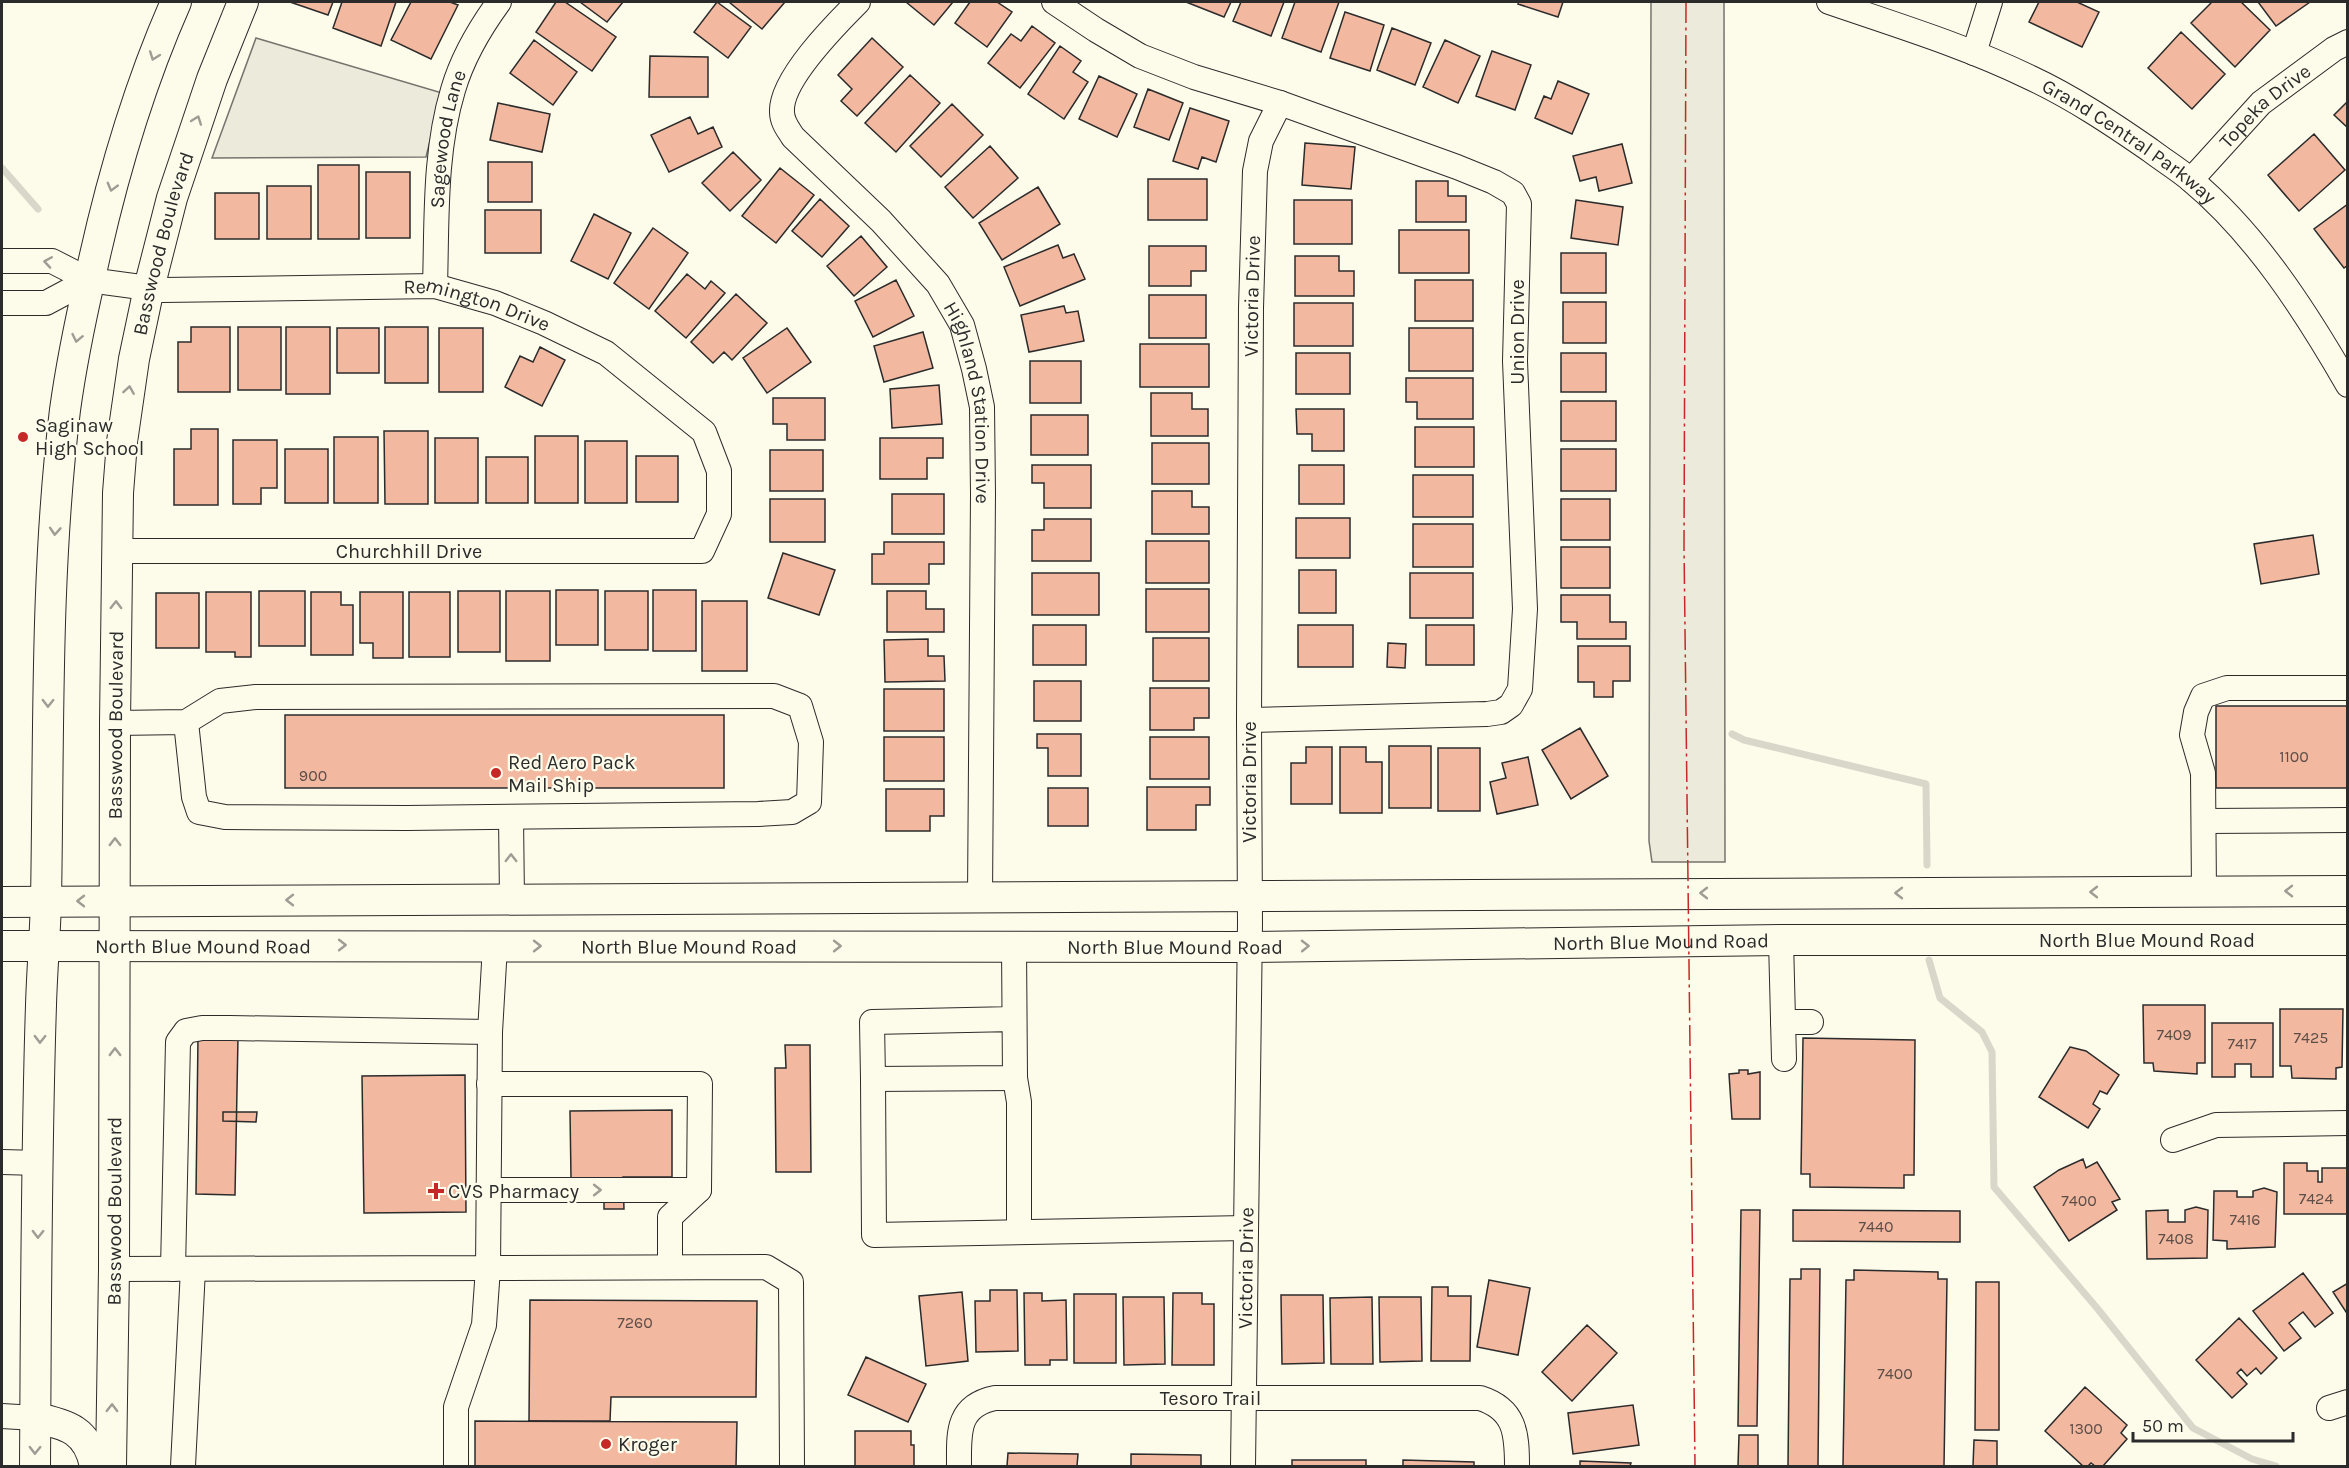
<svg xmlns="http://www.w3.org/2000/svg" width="2349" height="1468" font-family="Karla,sans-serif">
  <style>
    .green { fill: #ecebdb; stroke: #74746e; stroke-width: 1.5 }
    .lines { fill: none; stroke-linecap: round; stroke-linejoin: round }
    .stream { stroke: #d8d7c9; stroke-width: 7 }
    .building { fill: #f2b8a0; stroke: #2b2b2b; stroke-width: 1.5 }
    .minor-casing { stroke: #2b2b2b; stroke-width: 26 }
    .major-casing { stroke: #2b2b2b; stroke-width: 32 }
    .minor { stroke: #fdfbea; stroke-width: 24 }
    .major { stroke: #fdfbea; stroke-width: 30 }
    .power { stroke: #c62828; stroke-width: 1.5; stroke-dasharray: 21 4.5 3 4.5; stroke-linecap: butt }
    .oneway { stroke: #9e9d94 }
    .poi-dot { fill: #c62828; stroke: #fdfbea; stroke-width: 2 }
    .labels { text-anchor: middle; stroke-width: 4.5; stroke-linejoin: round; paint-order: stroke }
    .number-label { font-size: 16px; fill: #5d4e48 }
    .street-label { font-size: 20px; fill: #2b2b2b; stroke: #fdfbea }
    .poi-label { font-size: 20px; fill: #2b2b2b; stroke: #fdfbea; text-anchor: start }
  </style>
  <rect width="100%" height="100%" fill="#fdfbea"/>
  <path class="green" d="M1651 2H1724L1725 862H1652L1649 841Z
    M256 38 442 93 426 157 212 158Z"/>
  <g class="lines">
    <path class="stream" d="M2 168 38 209
      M1732 734 1744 740 1926 784 1927 865
      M1929 960 1940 998 1982 1032 1992 1052 1994 1187 2097 1308 2193 1428 2252 1459 2276 1466"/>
  </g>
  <path class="building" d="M290 2H333L328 15Z
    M342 2H396L381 46 333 28Z
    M411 2H450L458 5 431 59 391 40Z
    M556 2H565L616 37 592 71 536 32Z
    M580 2H623L607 22Z
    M717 2 751 27 728 58 694 32Z
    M729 2H785L762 29Z
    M906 2H953L934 25Z
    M970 2H997L1012 12 987 47 955 23Z
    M1186 2H1231L1224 17Z
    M1241 2H1284L1271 36 1233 21Z
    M1295 2H1339L1321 52 1282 38Z
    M1519 2H1563L1558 17 1518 4Z
    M2039 2H2077L2099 12 2082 47 2029 22Z
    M2212 2H2241L2270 30 2235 67 2191 23Z
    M2258 2H2310L2276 26Z
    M1345 12 1384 25 1370 71 1330 58Z
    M1032 26 1055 43 1020 88 988 63 1011 34 1021 41Z
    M1392 28 1431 43 1415 85 1377 70Z
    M2181 32 2225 74 2192 109 2148 68Z
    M872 38 903 67 857 116 841 101 852 89 838 75Z
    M534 40 577 72 553 105 510 73Z
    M1445 40 1480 56 1458 103 1423 87Z
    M1060 46 1081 61 1073 72 1088 82 1064 119 1028 94Z
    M1492 51 1531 65 1515 110 1476 96Z
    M650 56 708 57V97H649Z
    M910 75 940 103 896 152 865 123Z
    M1099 76 1137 94 1117 137 1079 119Z
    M1558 81 1589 94 1572 134 1535 118 1544 96 1551 99Z
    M1148 89 1183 103 1169 140 1134 127Z
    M2348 101V128L2334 115Z
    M498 103 550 114 542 152 490 140Z
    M952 104 983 135 941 177 910 146Z
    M1190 108 1229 121 1216 162 1202 157 1198 169 1173 161Z
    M690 117 698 134 713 127 722 147 669 172 651 135Z
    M2314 134 2345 170 2299 211 2268 175Z
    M1305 143 1355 147 1351 189 1302 185Z
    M1622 144 1632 183 1599 191 1596 177 1580 181 1573 156Z
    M990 146 1018 178 973 218 945 187Z
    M733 152 761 180 730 211 702 183Z
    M488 162H532V202H488Z
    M318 165H359V239H318Z
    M780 168 814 195 776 243 742 216Z
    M366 172H410V238H366Z
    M1148 179H1207V220H1148Z
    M1416 181H1448V196H1466V222H1416Z
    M267 186H311V239H267Z
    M1038 187 1060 224 1002 260 979 223Z
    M215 193H259V239H215Z
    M820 199 849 226 822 257 792 231Z
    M1294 200H1352V244H1294Z
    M1576 200 1623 207 1618 245 1571 238Z
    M2348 204V265L2344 268 2314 229Z
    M485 210H541V253H485Z
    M594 214 631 233 608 279 571 261Z
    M653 228 688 253 649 309 614 283Z
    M1399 230H1469V273H1399Z
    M861 236 887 267 854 296 827 266Z
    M1058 245 1063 258 1074 254 1085 279 1020 306 1004 267Z
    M1149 246H1206V271H1191V286H1149Z
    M1561 253H1606V293H1561Z
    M1295 256H1339V271H1354V296H1295Z
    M687 274 705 289 711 281 725 293 686 338 655 311Z
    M896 280 914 316 873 337 855 301Z
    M1415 280H1473V321H1415Z
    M736 294 767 323 732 360 724 352 713 363 691 342Z
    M1149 295H1206V338H1149Z
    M1563 302H1606V343H1563Z
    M1294 303H1353V346H1294Z
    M1064 306 1066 313 1078 311 1084 341 1029 352 1021 315Z
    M191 327H230V392H178V342H191Z
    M238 327H281V390H238Z
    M286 327H330V394H286Z
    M385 327H428V383H385Z
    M337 328H379V373H337Z
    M439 328H483V392H439Z
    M787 328 811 362 767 393 743 358Z
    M1409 328H1473V371H1409Z
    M923 332 933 368 884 382 874 346Z
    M1140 344H1209V387H1140Z
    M540 347 565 360 542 406 505 387 520 356 533 362Z
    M1296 353H1350V394H1296Z
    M1561 353H1606V392H1561Z
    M1030 361H1081V403H1030Z
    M1406 378H1473V419H1417V402H1406Z
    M939 385 942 424 892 428 890 389Z
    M1151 393H1192V409H1208V436H1151Z
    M773 398H825V440H787V424H773Z
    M1561 401H1616V441H1561Z
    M1296 409H1344V451H1312V434H1297Z
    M1031 415H1088V455H1031Z
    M1415 427H1474V467H1415Z
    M191 429H218V505H174V449H191Z
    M384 431H428V504H385Z
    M535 436H578V503H535Z
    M334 437H378V503H334Z
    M435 438H478V503H435Z
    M880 438H943V458H927V479H880Z
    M233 440H277V488H261V504H233Z
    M585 441H627V503H585Z
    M1152 443H1209V484H1152Z
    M285 449H328V503H285Z
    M1561 449H1616V491H1561Z
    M770 450H823V491H770Z
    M636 456H678V502H636Z
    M486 457H528V503H486Z
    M1032 465H1091V508H1044V483H1032Z
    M1299 465H1344V504H1299Z
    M1413 475H1473V517H1413Z
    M1152 491H1192V507H1209V534H1152Z
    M892 494H944V534H892Z
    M770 499H825V542H770Z
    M1561 499H1610V540H1561Z
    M1296 518H1350V558H1296Z
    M1044 519H1091V561H1032V530H1044Z
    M1413 524H1473V567H1413Z
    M2313 535 2319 574 2261 584 2254 544Z
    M1146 541H1209V583H1146Z
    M884 542H944V564H929V584H872V554H884Z
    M1561 547H1610V588H1561Z
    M783 553 835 570 819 615 768 598Z
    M1299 570H1336V613H1299Z
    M1032 573H1099V615H1032Z
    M1410 573H1473V618H1410Z
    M1146 589H1209V632H1146Z
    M556 590H598V645H556Z
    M653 590H696V651H653Z
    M259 591H305V646H259Z
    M458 591H500V652H458Z
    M506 591H550V661H506Z
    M605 591H648V650H605Z
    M887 591H926V609H944V632H887Z
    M206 592H251V657H235V652H206Z
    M311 592H341V605H353V655H311Z
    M360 592H403V658H373V643H360Z
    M409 592H450V657H409Z
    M156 593H199V648H156Z
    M1561 595H1610V622H1626V639H1577V622H1561Z
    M702 601H747V671H702Z
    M1033 625H1086V665H1033Z
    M1298 625H1353V667H1298Z
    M1426 625H1474V665H1426Z
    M1153 638H1209V681H1153Z
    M928 639V656H944L945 681 885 682 884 640Z
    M1388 643 1406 644 1405 668 1387 667Z
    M1578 646H1630V681H1613V697H1594V682H1578Z
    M1034 681H1081V721H1034Z
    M1150 688H1209V718H1194V730H1150Z
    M884 689H944V731H884Z
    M2216 706H2348V788H2216Z
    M285 715H724V788H285Z
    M1580 728 1608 776 1571 799 1542 750Z
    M1037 734H1081V776H1048V748H1037Z
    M884 737H944V781H884Z
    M1150 737H1209V779H1150Z
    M1389 746H1431V808H1389Z
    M1306 747H1332V804H1291V763H1306Z
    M1340 747H1366V762H1382V813H1340Z
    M1438 748H1480V811H1438Z
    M1528 757 1538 805 1497 814 1490 782 1506 778 1502 763Z
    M1147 787H1210V805H1196V830H1147Z
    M1048 788H1088V826H1048Z
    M886 789H944V816H930V831H886Z
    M2143 1005H2205V1063H2197V1074L2154 1071 2153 1063H2144Z
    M2280 1009H2343L2342 1067 2336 1068V1079L2292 1078 2291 1066H2280Z
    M2212 1023H2273V1077H2251V1064H2235V1077H2212Z
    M198 1037H238L235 1195 196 1194Z
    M1803 1038 1915 1040 1914 1175H1904V1188L1810 1187V1174H1801Z
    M785 1045H810L811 1172H776L775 1068H786Z
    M2070 1047 2086 1051 2119 1075 2107 1094 2100 1091 2093 1104 2100 1109 2088 1128 2039 1097Z
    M1739 1070H1748V1074L1760 1072V1119H1732L1729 1074 1739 1073Z
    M465 1075 466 1212 364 1213 362 1076Z
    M672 1110V1177H623L624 1209H604V1178H571L570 1111Z
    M223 1112H257L256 1122 223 1121Z
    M2083 1159 2086 1168 2097 1162 2120 1199 2112 1202 2117 1210 2069 1241 2034 1187 2059 1170Z
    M2284 1163H2307V1171H2318V1182H2322V1168H2347V1214H2284Z
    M2264 1188 2277 1192 2275 1247 2227 1249V1241L2213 1240 2214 1191H2237V1197H2253V1191Z
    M2196 1207 2208 1210 2207 1258 2147 1259 2146 1211 2168 1210V1222H2185V1210Z
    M1741 1210H1760L1757 1426H1738Z
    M1793 1210 1960 1211V1242L1793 1241Z
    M1801 1269H1820L1818 1466H1788L1790 1279H1801Z
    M1854 1270 1938 1272V1279H1947L1944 1466H1843L1846 1280H1854Z
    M2303 1273 2333 1313 2315 1327 2303 1312 2289 1323 2301 1338 2284 1351 2253 1311Z
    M1489 1280 1530 1288 1518 1355 1477 1347Z
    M1976 1282H1999V1430H1975Z
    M2348 1283V1315L2333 1292Z
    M1432 1287H1448V1296H1471L1470 1361H1431Z
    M990 1290H1017L1018 1351 976 1352 975 1301H990Z
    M962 1292 968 1361 926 1366 919 1296Z
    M1024 1293H1042V1301L1066 1300 1067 1360H1050V1365H1025Z
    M1173 1293H1202V1304H1214V1365H1172Z
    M1074 1294H1116V1363H1074Z
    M1281 1295H1323L1324 1363 1282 1364Z
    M1123 1297H1164L1165 1364 1124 1365Z
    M1372 1297 1373 1364H1331L1330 1298Z
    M1379 1297H1421L1422 1361 1380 1362Z
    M530 1300 757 1301 756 1397H611L610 1421H529Z
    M2239 1318 2277 1358 2261 1374 2256 1368 2247 1376 2241 1369 2237 1373 2247 1384 2232 1398 2196 1360Z
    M1587 1325 1617 1353 1572 1401 1542 1372Z
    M866 1357 926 1384 908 1422 848 1395Z
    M2085 1387 2127 1425 2121 1433 2127 1439 2103 1466H2095L2091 1463 2088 1466H2083L2045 1431Z
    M1633 1405 1639 1445 1573 1454 1568 1413Z
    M475 1421 737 1422 736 1466H475Z
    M855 1431H911V1445H914V1466H855Z
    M1739 1435H1758V1466H1738Z
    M1974 1440 1997 1441V1466H1973Z
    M1008 1453 1078 1454 1077 1466H1007Z
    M1131 1454 1201 1455V1466H1131Z
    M1292 1460H1366V1466H1292Z
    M1403 1460 1474 1462V1466H1403Z
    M1580 1461 1631 1463 1630 1466H1580Z"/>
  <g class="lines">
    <g class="minor-casing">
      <g id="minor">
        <path id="s1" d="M858 2C836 24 780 80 782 112 782 122 788 129 793 137L881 221 938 284 962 325 974 369 982 407 983 494 980 897"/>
        <path d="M1054 2 1096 30 1140 56 1194 77 1280 103 1457 167 1494 182 1513 193 1519 204 1515 361 1525 609 1520 689 1511 705 1501 712 1487 714 1249 720"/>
        <path id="s2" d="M1829 2C1896 25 1965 46 2029 77 2072 97 2111 123 2150 150 2163 160 2178 169 2191 180 2256 234 2306 312 2348 385"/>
        <path d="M1974 53 1990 2"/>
        <path id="s3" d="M2191 180 2261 103 2334 49 2348 42"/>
        <path id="s4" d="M2 261H52L89 280 163 290 435 286 495 303 544 323 606 353 704 432 719 471V514L702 551H117"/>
        <path id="s5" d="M435 286C437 221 434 153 453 90 462 59 480 28 499 2"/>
        <path d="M2 303H46L89 280"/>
        <path d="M115 723 186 722 220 701 256 697 774 696 800 706 811 742 809 802 792 812 758 814 407 818 225 817 199 812 194 797 186 722"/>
        <path d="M511 817 512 900"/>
        <path d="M2205 821 2348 820"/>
        <path d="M2204 892 2203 773 2192 735 2196 712 2203 696 2227 688H2348"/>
        <path d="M1781 940 1784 1059"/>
        <path d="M1014 946 1015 1078 873 1079 872 1022 1014 1019"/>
        <path d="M1783 1022H1811"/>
        <path d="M1015 1078 1019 1102V1232"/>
        <path d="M873 1079 874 1235 1246 1228"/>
        <path d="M489 1084H700L699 1190 670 1217V1267"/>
        <path d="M2173 1140 2216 1125 2348 1123"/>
        <path d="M2 1162 39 1163"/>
        <path d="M489 1190H699"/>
        <path d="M114 1269 488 1268 490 1032 495 946"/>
        <path d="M173 1269 178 1042 186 1031 202 1028H230L490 1032"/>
        <path d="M2329 1408 2348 1402"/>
        <path d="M2 1416 35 1418"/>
        <path d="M183 1466 193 1269"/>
        <path d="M456 1466V1407L484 1325 488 1268 766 1267 791 1282 792 1466"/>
        <path id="s6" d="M959 1466C959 1434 956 1406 995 1398H1480C1515 1409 1517 1433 1517 1466"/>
        <path id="s7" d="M1243 1466 1250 923 1249 720 1251 308 1255 171 1261 141 1280 103"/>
      </g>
    </g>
    <g class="major-casing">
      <g id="major">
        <path d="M2 902 2348 891"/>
        <path id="s8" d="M2 946 1250 947 1781 940H2348"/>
        <path d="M35 1418C68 1424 88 1431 95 1466"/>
        <path d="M35 1466C36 1313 36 1159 41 1005 42 970 45 936 46 901 49 737 45 573 65 410 71 366 80 322 90 278 110 184 137 90 176 2"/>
        <path id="s9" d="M111 1466 114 1269 115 723 118 493 122 442 134 359 149 288 172 198 212 79 243 2"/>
      </g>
    </g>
    <use href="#minor" class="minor"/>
    <use href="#major" class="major"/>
    <path class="power" d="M1686 2 1684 546 1695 1466"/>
  </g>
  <defs><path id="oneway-chevron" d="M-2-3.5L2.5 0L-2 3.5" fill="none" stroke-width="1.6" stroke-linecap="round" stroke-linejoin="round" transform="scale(1.5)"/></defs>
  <g class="oneway">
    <use href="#oneway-chevron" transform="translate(154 56) rotate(110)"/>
    <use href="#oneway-chevron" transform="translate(197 120) rotate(-70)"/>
    <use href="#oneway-chevron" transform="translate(112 187) rotate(105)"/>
    <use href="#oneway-chevron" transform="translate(48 262) rotate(-171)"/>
    <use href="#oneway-chevron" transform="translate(77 338) rotate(102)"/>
    <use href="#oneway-chevron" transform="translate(129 390) rotate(-81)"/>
    <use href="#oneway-chevron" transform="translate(55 531) rotate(94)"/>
    <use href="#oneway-chevron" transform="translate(116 605) rotate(-89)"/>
    <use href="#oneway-chevron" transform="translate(48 703) rotate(91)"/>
    <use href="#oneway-chevron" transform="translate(115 842) rotate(-90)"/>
    <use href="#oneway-chevron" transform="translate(511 858) rotate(-90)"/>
    <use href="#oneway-chevron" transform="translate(2289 891) rotate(180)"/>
    <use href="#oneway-chevron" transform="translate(2094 892) rotate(180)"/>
    <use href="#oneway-chevron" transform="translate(1704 893) rotate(180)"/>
    <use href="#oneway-chevron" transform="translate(1899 893) rotate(180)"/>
    <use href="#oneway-chevron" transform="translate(290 900) rotate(180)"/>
    <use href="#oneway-chevron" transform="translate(81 901) rotate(180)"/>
    <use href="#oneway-chevron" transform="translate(342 945)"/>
    <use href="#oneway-chevron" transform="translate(537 946)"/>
    <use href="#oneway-chevron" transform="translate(837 946)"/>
    <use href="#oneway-chevron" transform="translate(1305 946) rotate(-1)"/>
    <use href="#oneway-chevron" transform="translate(40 1039) rotate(91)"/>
    <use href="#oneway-chevron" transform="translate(115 1052) rotate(-90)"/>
    <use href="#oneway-chevron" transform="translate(597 1190)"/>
    <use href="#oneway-chevron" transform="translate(38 1234) rotate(91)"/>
    <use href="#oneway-chevron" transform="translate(112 1408) rotate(-89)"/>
    <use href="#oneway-chevron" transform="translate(35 1450) rotate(91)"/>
  </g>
  <g class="poi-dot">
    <circle cx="23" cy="437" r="6"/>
    <circle cx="496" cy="773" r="6"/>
    <path d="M433 1182h6v6h6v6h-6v6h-6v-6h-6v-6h6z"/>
    <circle cx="606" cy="1444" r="6"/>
  </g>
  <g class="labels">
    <g class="number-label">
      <text x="2294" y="762">1100</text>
      <text x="313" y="781">900</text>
      <text x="2174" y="1040">7409</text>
      <text x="2311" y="1043">7425</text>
      <text x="2242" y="1049">7417</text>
      <text x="2316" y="1204">7424</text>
      <text x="2079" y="1206">7400</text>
      <text x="2245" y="1225">7416</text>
      <text x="1876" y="1232">7440</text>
      <text x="2176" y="1244">7408</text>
      <text x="635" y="1328">7260</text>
      <text x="1895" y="1379">7400</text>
      <text x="2086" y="1434">1300</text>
    </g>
    <g class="street-label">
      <text dy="7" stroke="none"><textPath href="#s3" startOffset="105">Topeka Drive</textPath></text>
      <text dy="7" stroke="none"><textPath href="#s5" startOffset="148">Sagewood Lane</textPath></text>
      <text dy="7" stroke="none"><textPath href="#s2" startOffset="333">Grand Central Parkway</textPath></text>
      <text dy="7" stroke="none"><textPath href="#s9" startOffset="1227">Basswood Boulevard</textPath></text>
      <text dy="7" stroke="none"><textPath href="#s7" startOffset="1170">Victoria Drive</textPath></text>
      <text dy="7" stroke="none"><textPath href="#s4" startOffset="483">Remington Drive</textPath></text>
      <text transform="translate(1517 332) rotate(-90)" y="7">Union Drive</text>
      <text dy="7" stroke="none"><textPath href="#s1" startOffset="496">Highland Station Drive</textPath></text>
      <text x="409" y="558">Churchhill Drive</text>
      <text dy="7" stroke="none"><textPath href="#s9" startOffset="741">Basswood Boulevard</textPath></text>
      <text transform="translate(1249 782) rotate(-90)" y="7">Victoria Drive</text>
      <text dy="7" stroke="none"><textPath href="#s8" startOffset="2145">North Blue Mound Road</textPath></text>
      <text dy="7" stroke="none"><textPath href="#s8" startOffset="1659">North Blue Mound Road</textPath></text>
      <text dy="7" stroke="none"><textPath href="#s8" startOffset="201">North Blue Mound Road</textPath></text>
      <text dy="7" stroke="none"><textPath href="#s8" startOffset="687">North Blue Mound Road</textPath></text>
      <text dy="7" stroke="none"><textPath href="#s8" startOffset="1173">North Blue Mound Road</textPath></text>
      <text dy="7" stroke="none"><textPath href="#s9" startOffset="255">Basswood Boulevard</textPath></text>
      <text dy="7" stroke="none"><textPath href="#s7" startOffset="198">Victoria Drive</textPath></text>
      <text dy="7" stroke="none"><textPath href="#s6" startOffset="302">Tesoro Trail</textPath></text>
    </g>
    <g class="poi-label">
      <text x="35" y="432">Saginaw<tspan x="35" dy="23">High School</tspan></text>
      <text x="508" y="769">Red Aero Pack<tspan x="508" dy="23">Mail Ship</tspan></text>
      <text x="448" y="1198">CVS Pharmacy</text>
      <text x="618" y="1451">Kroger</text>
    </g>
  </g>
  <rect width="2349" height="1468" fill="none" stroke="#2b2b2b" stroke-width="6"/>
  <path d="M2133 1432v9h160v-9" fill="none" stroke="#2b2b2b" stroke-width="3"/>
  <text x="2142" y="1432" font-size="18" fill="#2b2b2b" stroke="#fdfbea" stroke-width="4.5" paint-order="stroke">50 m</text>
</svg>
